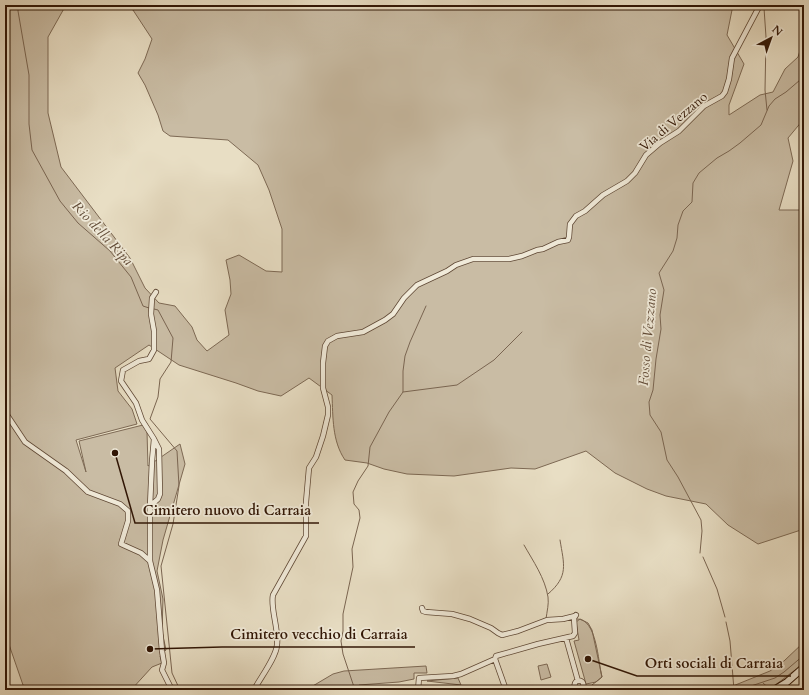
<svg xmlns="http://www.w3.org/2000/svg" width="809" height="695" font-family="Cardo,serif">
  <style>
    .green { fill: #c9bca4; stroke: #7d6954 }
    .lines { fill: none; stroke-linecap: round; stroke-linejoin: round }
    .stream { stroke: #7a6551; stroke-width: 1 }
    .minor-casing { stroke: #5f4835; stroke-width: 6 }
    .secondary-casing { stroke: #311605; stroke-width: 8 }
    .minor { stroke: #f0ead9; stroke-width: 4.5 }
    .secondary { stroke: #f0ead9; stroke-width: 6 }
    .labels { text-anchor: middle; stroke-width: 3.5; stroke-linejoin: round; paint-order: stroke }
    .street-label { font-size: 13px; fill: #311605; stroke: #f0ead9 }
    .water-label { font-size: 14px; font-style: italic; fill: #614b37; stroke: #f0ead9 }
    .leader { fill: none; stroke: #311605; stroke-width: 1.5 }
    .callout-dot { fill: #311605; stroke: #f0ead9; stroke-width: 1.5 }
    .callout-label { font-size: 14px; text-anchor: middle; font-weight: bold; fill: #311605; stroke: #f0ead9; stroke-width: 3.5; stroke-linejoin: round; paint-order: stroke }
  </style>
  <rect width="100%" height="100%" fill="#e8dec4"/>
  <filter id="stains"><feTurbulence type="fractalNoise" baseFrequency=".005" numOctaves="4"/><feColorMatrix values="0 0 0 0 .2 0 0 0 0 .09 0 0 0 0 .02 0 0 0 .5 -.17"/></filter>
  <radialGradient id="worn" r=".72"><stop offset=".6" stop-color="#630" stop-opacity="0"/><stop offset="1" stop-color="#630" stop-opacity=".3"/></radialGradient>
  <path class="green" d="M5 5H66L48 37V113L61 167 130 258 145 288 159 303 175 306 192 327 197 340 207 351 229 335 225 310 231 294 230 280 226 260 239 255 266 271 282 272V229L269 190 258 165 228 140 170 136 163 131 158 115 145 85 138 73 145 59 152 39 133 10 126 5H733L727 35 744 64 729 105V115L760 95 773 92 785 69 798 57 804 38V116L803 120 788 138 793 161 779 210H804V529L758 544 728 525 706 504 666 496 647 489 615 473 586 451 535 469 511 468 454 476 407 474 384 469 367 463 345 460C332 441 333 417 332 395L309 378 281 396 258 391 236 383 179 365 149 345 115 368 118 391 132 409 137 424 76 440 86 472 79 441 143 425 147 432 148 466 180 444 185 464 163 540 157 571 163 599 162 631 166 650 160 656 162 663 152 667 131 690H31L23 685 5 633Z
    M580 619 588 623 592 630 602 677 596 682 586 684 574 641 579 640 576 622Z
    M804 642V667C792 668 780 685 767 689 758 692 733 690 723 690L770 671 784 661Z
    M547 664 551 677 541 680 538 666Z
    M426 666 427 673H414V679L399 682 359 685V690H306L333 674 344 671Z
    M458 678 461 685 427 681Z"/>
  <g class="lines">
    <path class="stream" d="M18 5V11L29 75V124L32 150 60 201 78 223 110 251 131 277 143 306 149 308
      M765 5 764 8 766 37 765 90 767 110
      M154 309 158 310 173 338 171 362 160 379 158 397 150 419 177 451 179 486 173 524 161 566 172 673 180 690
      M403 392 457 385 494 360 522 332
      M524 545C533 561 545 578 548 597 549 604 547 611 546 619
      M700 553 702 531 701 520 678 477 667 460 661 432 650 415 649 402 653 390 656 359 661 329 660 315 664 290 659 273 673 251 677 238 678 225 683 211 692 202 693 183 699 173 717 158 729 151 740 143 761 125 769 106 775 99 786 92 800 80 804 71
      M703 557 717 589 725 617
      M548 594C569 576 564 565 560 540
      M577 619C597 618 598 662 602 677L592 685
      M726 622 730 641 734 690
      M763 683 771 690
      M355 690 343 654 341 641 343 631V614L353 567 352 549 360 518 359 510 354 504 353 492 358 481 368 466 370 447 389 412 403 392V371L405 356 410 342 426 306
      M739 690 775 678 784 672 804 655"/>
    <g class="minor-casing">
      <path id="minor" d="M156 292 152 298 151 314 154 331V350L149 359 139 361 123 370 121 381 136 403 142 420 154 439 152 461 150 506V561L157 590 162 651 164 663 162 670 172 690
        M5 412 25 442 66 471 88 492 120 504 128 511V521L121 544 141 553 150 561
        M150 506 158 499 160 494 159 449 154 439
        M422 608 423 611 426 612 452 614 470 619 491 628 498 633 502 635 518 631 547 620 563 619 575 616
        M566 638 578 681
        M495 659 506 690
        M574.5 685a4.5 4.5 0 1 1 9 0a4.5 4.5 0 1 1-9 0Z
        M254 690C260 678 276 658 277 645 279 629 270 608 273 595L306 536V502L309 468 316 457 323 436 328 415V407L323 388V363L325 346 328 341 337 336 363 332 385 320 393 314 404 298 417 285 447 271 456 265 473 259H509L522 256 537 250 543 249 558 242 568 240 569 237 570 224 576 216 585 211 603 195 627 181 635 173 646 155 660 143 679 131 704 106 722 96 725 92 729 79 732 58 760 5
        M418 690 419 678 453 676 461 674 495 659 496 656 538 644 573 636 575 633 574 618 576 615"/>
    </g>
    <g class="secondary-casing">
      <path id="secondary" d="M774 690 787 682 804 667"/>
    </g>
    <use href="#minor" class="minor"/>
    <use href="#secondary" class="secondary"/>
  </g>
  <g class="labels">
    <g class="street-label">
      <text transform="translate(673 121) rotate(-40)" y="5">Via di Vezzano</text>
    </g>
    <g class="water-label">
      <text transform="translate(103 233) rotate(47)" y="5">Rio della Ripa</text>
      <text transform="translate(647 337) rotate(-85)" y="5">Fosso di Vezzano</text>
    </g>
  </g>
  <path class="leader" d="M115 453L135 523H319M150 649L222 647H415M588 659L637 676H791"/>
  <g class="callout-dot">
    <circle cx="115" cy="453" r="4"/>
    <circle cx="150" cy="649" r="4"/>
    <circle cx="588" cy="659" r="4"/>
  </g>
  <g class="callout-label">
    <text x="227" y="515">Cimitero nuovo di Carraia</text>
    <text x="319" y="639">Cimitero vecchio di Carraia</text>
    <text x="714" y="668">Orti sociali di Carraia</text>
  </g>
  <rect width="809" height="695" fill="none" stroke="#e8dec4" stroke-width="20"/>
  <rect x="6" y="6" width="797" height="683" fill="none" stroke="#311605" stroke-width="2"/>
  <rect x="10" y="10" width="789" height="675" fill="none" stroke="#311605"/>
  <g transform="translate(771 38) rotate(41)" stroke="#f0ead9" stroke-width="3" paint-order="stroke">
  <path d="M0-3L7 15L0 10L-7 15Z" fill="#311605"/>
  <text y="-6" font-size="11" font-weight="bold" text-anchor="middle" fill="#311605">N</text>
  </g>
  <rect width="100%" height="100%" filter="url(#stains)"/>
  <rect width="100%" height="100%" fill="url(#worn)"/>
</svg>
